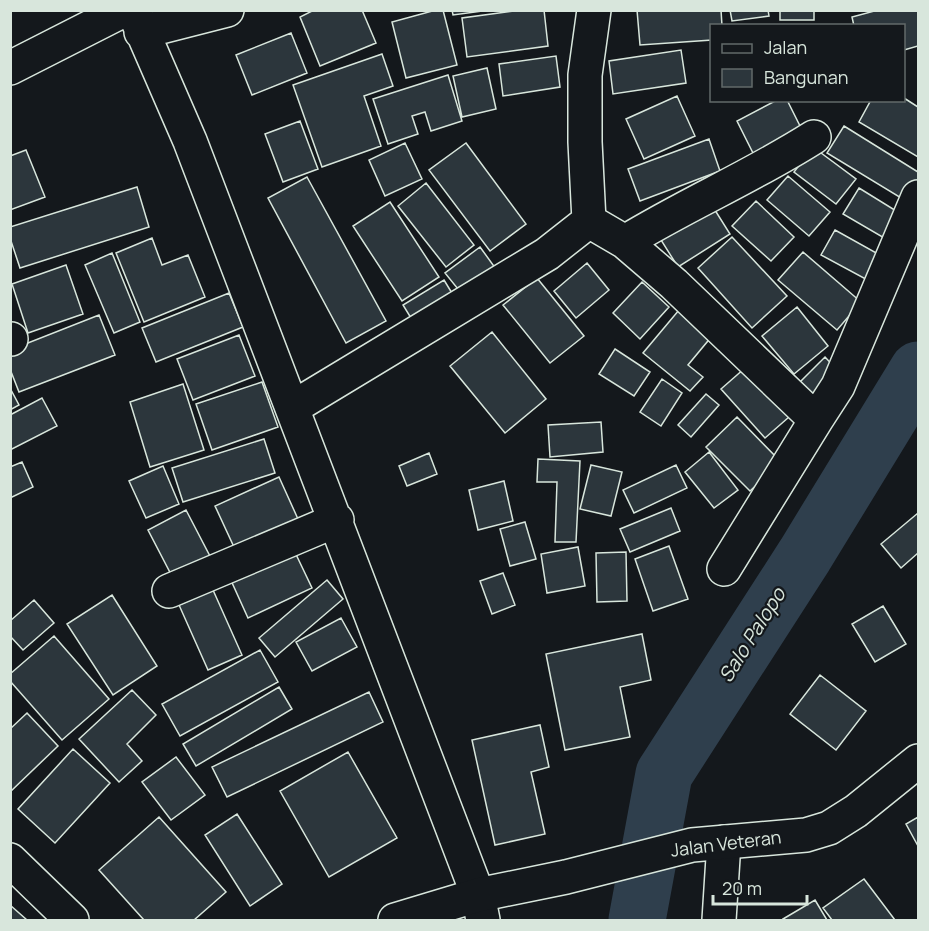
<svg xmlns="http://www.w3.org/2000/svg" width="929" height="931" font-family="Manrope,sans-serif">
  <style>
    .lines { fill: none; stroke-linecap: round; stroke-linejoin: round }
    .river { stroke: #2f3f4d; stroke-width: 57 }
    .building { fill: #2c363c; stroke: #d8e6dc; stroke-width: 1.5 }
    .minor-casing { stroke: #d8e6dc; stroke-width: 36 }
    .highway-casing { stroke: #d8e6dc; stroke-width: 36 }
    .minor { stroke: #14181c; stroke-width: 33 }
    .highway { stroke: #14181c; stroke-width: 33 }
    .labels { text-anchor: middle; stroke-width: 4.5; stroke-linejoin: round; paint-order: stroke }
    .street-label { font-size: 18px; fill: #d8e6dc; stroke: #14181c }
    .water-label { font-size: 20px; font-style: italic; fill: #d8e6dc; stroke: #14181c }
  </style>
  <rect width="100%" height="100%" fill="#14181c"/>
  <g class="lines">
    <path class="river" d="M637 920 664 774 805 555 918 370"/>
  </g>
  <path class="building" d="M314 10H362L376 43 320 66 300 17Z
    M436 10H443L457 65 406 78 392 22Z
    M452 10H490L453 15Z
    M522 10H544L548 46 467 57 462 18Z
    M637 10H721L722 26H712V40L640 45Z
    M730 10H768L769 16 732 21Z
    M780 10H814V20H780Z
    M878 10H918V46L904 50V26H854L852 17Z
    M291 33 307 73 252 95 236 55Z
    M681 50 686 83 613 94 609 61Z
    M382 54 393 86 364 96 381 146 322 167 293 85Z
    M556 56 560 87 503 96 499 64Z
    M487 68 496 109 462 117 453 76Z
    M448 75 462 121 431 131 425 112 412 116 418 134 388 144 373 99Z
    M677 96 695 136 644 159 626 119Z
    M904 98 918 107V157L859 122 871 100H904Z
    M777 100H787L802 130 754 155 737 121Z
    M300 121 318 169 283 182 265 134Z
    M844 126 918 172V181L906 201 827 153Z
    M709 139 720 171 640 201 628 169Z
    M405 143 422 179 385 196 369 160Z
    M466 143 526 224 490 251 429 170Z
    M813 147 856 179 836 204 794 172Z
    M26 150 45 197 10 210V156Z
    M788 176 830 212 809 236 767 200Z
    M307 177 386 321 346 343 268 198Z
    M426 183 474 245 446 267 398 206Z
    M137 187 149 227 20 268 10 238V227Z
    M859 188 906 217 891 242 843 214Z
    M708 199 730 234 678 267 656 232Z
    M756 201 794 237 771 261 732 226Z
    M390 202 439 277 402 301 353 226Z
    M835 230 887 259 873 283 821 255Z
    M732 237 787 296 752 328 698 268Z
    M152 238 162 265 188 255 205 297 144 322 116 253Z
    M480 247 496 269 462 294 445 273Z
    M803 252 861 302 837 330 778 280Z
    M112 253 140 322 114 333 85 265Z
    M587 263 609 290 576 318 554 291Z
    M66 265 83 314 28 333 12 284Z
    M537 278 584 336 550 363 503 305Z
    M444 280 455 298 414 323 403 305Z
    M642 282 669 307 640 339 613 313Z
    M229 293 243 327 156 362 142 328Z
    M797 307 828 346 794 374 762 336Z
    M679 310 712 336 688 365 703 377 690 391 643 353Z
    M99 315 115 355 19 392 10 369V350Z
    M492 332 546 399 505 433 450 366Z
    M239 335 255 376 193 400 177 359Z
    M615 349 650 372 634 396 599 374Z
    M825 357 840 373 813 399 798 384Z
    M745 368 789 417 765 438 721 389Z
    M662 379 682 393 661 426 640 412Z
    M262 382 278 427 212 450 196 404Z
    M183 384 204 450 150 467 130 402Z
    M10 388 19 405 10 410Z
    M706 394 719 405 691 437 678 425Z
    M42 398 57 426 10 450V415Z
    M737 417 781 462 750 491 706 447Z
    M601 422 603 452 550 457 548 425Z
    M264 439 275 473 183 502 172 468Z
    M709 452 738 490 714 508 685 472Z
    M429 453 437 474 407 486 399 466Z
    M538 459 580 461 576 542H555L557 482H537Z
    M22 462 33 487 10 498V467Z
    M591 465 622 472 611 516 580 509Z
    M676 465 687 488 634 513 623 490Z
    M163 466 179 504 146 518 129 481Z
    M279 477 298 519 234 547 215 506Z
    M504 481 513 521 478 530 469 490Z
    M671 508 680 531 630 552 620 529Z
    M186 510 213 562 175 582 148 530Z
    M918 513V553L901 568 881 544Z
    M525 522 536 559 510 566 500 529Z
    M292 546 312 588 248 618 229 576Z
    M669 546 688 599 653 611 635 559Z
    M578 547 585 586 547 593 541 554Z
    M626 552 627 601 597 602 596 553Z
    M503 573 515 605 492 614 480 581Z
    M327 580 343 599 275 657 259 638Z
    M213 590 242 655 208 670 179 605Z
    M112 595 157 666 113 695 67 624Z
    M34 600 54 623 23 650 10 636V621Z
    M883 606 906 644 875 662 852 624Z
    M341 618 357 647 312 671 296 642Z
    M642 634 651 680 620 687 630 737 565 750 546 654Z
    M54 636 109 699 62 740 10 681V674Z
    M260 650 278 682 180 736 162 704Z
    M820 675 866 711 836 750 790 714Z
    M279 687 292 709 196 766 183 744Z
    M132 690 156 715 127 744 142 761 119 782 79 739Z
    M369 692 383 722 227 797 212 767Z
    M27 713 58 746 10 792V729Z
    M540 725 549 767 531 772 545 834 495 845 472 740Z
    M73 749 110 783 55 843 18 809Z
    M348 752 397 838 329 877 280 791Z
    M176 757 205 795 171 820 142 782Z
    M237 814 282 884 250 906 205 835Z
    M159 817 226 892 194 920H144L99 870Z
    M918 817V846L906 824Z
    M864 879 895 920H832L823 908Z
    M815 900 827 920H784L783 919Z
    M10 905 27 920H10Z"/>
  <g class="lines">
    <g class="minor-casing">
      <path id="minor" d="M133 10 190 141 478 895 483 920
        M141 32 227 10
        M10 68 124 10
        M589 221 625 242 674 284 816 420 838 386 918 197
        M589 221 585 142V75L594 10
        M625 242C687 204 753 176 814 137
        M10 339H11
        M292 408 547 254 589 221
        M724 569 816 420
        M169 591 337 520
        M10 860 72 920
        M719 920 724 842"/>
    </g>
    <g class="highway-casing">
      <path id="highway" d="M395 920 478 895 566 877 692 845 806 835 829 828 856 811 918 761"/>
    </g>
    <use href="#minor" class="minor"/>
    <use href="#highway" class="highway"/>
  </g>
  <g class="labels">
    <g class="street-label">
      <text transform="translate(726 844) rotate(-7)" y="6">Jalan Veteran</text>
    </g>
    <g class="water-label">
      <text transform="translate(752 635) rotate(-58)" y="7">Salo Palopo</text>
    </g>
  </g>
  <rect width="929" height="931" fill="none" stroke="#d8e6dc" stroke-width="24"/>
  <rect x="710" y="24" width="195" height="78" fill="#14181c" stroke="#626a69" stroke-width="1.5"/>
  <rect x="722" y="44" width="30" height="9" fill="#14181c" stroke="#626a69" stroke-width="1.5"/>
  <text x="764" y="54" font-size="18" fill="#d8e6dc">Jalan</text>
  <rect x="722" y="69" width="30" height="18" fill="#2c363c" stroke="#626a69" stroke-width="1.5"/>
  <text x="764" y="84" font-size="18" fill="#d8e6dc">Bangunan</text>
  <path d="M713 895v9h94v-9" fill="none" stroke="#d8e6dc" stroke-width="3"/>
  <text x="722" y="895" font-size="18" fill="#d8e6dc" stroke="#14181c" stroke-width="4.5" paint-order="stroke">20 m</text>
</svg>
